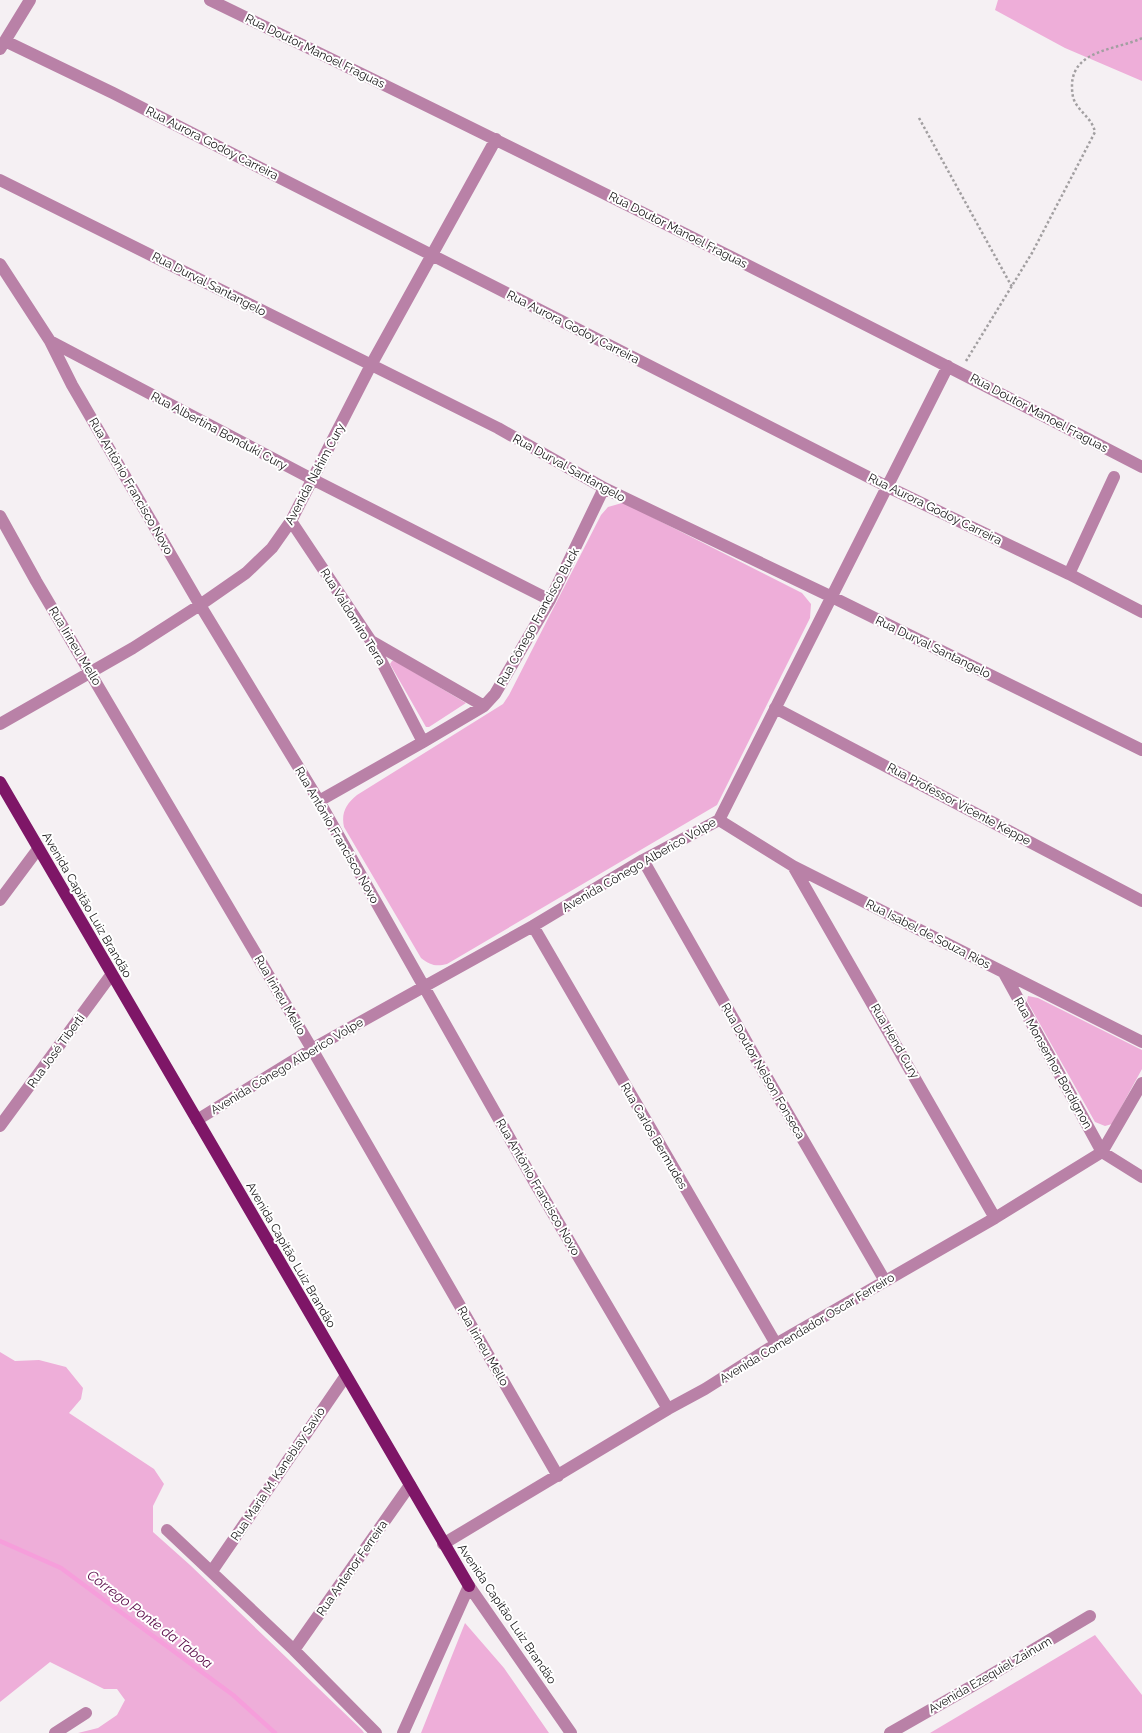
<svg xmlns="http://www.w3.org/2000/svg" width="1142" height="1733" font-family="Raleway,sans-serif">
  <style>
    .green { fill: #eeaed9 }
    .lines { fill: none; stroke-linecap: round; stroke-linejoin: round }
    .stream { stroke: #f69edb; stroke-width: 4.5 }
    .path { stroke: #a29fa1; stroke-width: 2.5; stroke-dasharray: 2.5 2.5; stroke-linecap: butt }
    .minor { stroke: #b981a7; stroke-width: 12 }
    .major { stroke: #7e1667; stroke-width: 12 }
    .labels { text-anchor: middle; stroke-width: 4; stroke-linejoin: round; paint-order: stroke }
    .street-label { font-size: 12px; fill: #151415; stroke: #fff }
    .water-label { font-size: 14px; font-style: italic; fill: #5c0e4b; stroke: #fff }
  </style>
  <rect width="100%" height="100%" fill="#f5f0f3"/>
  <path class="green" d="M998 0H1142V81L1065 48 995 10Z
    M622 503 628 505 802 593 811 604 810 618 717 805 447 964C436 967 430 965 421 958L344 827C341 813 346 804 357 795L503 704 509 695 601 515 608 507Z
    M392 661H395L466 703 429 727H426L390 664Z
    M1028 996 1038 998 1142 1050V1069L1112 1124 1105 1126 1095 1122 1027 1001Z
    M0 1352 15 1361 39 1360 66 1367 83 1388 81 1399 69 1413 154 1469 164 1484 153 1506V1532L190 1565 362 1730 364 1733H78L98 1728 117 1715 125 1700 117 1689H104L50 1662 0 1702Z
    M465 1623 504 1668 549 1733H421Z
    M1095 1635 1142 1695V1733H930Z"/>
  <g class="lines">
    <path class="stream" d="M0 1541 61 1568 233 1695 275 1733"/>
    <path class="path" d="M919 118 1012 287
      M966 361 1032 253 1095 132C1092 118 1079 112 1074 100 1072 95 1072 89 1072 84 1074 49 1117 50 1142 38"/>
    <path class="minor" d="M210 0C523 152 834 306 1142 467
      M5 41 113 93 888 487 1069 574 1142 612
      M0 49 30 0
      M0 180 498 428 604 488 832 597 1142 750
      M0 264 50 341 72 385 200 605 319 801 535 1183 668 1409
      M50 341 312 479 550 600
      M0 516 36 581 312 1049 558 1476
      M291 521 371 641 423 742
      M1069 574 1114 477
      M371 641 484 706
      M775 708 1142 901
      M0 724 133 648 200 605 246 573 272 548 291 521 371 365 496 139
      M319 801 423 742 484 706 495 694 550 600 604 488
      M719 820 793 866 1142 1042
      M643 860 762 1069 885 1281
      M793 866 995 1218
      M0 900 38 849
      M533 926 776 1344
      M1004 973 1102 1152 1142 1177
      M197 1120 312 1049 533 926 643 860 719 820 948 366
      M0 1126 111 975
      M167 1530 294 1650 376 1733
      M443 1544 668 1409 705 1389 776 1344 995 1218 1102 1152 1142 1083
      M212 1571 345 1377
      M469 1586 571 1733
      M294 1650 410 1485
      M55 1733 86 1713
      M403 1733 469 1586
      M890 1733 974 1685 1090 1616"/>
    <path class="major" d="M0 782 469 1586"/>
  </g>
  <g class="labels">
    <g class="street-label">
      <text transform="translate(315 51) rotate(26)" y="4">Rua Doutor Manoel Fraguas</text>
      <text transform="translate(212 143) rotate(27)" y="4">Rua Aurora Godoy Carreira</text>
      <text transform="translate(678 230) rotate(27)" y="4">Rua Doutor Manoel Fraguas</text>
      <text transform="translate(209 284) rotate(27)" y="4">Rua Durval Santangelo</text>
      <text transform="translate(573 327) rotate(27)" y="4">Rua Aurora Godoy Carreira</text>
      <text transform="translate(1039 413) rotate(28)" y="4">Rua Doutor Manoel Fraguas</text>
      <text transform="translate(219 431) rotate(28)" y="4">Rua Albertina Bonduki Cury</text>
      <text transform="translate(569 468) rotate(29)" y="4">Rua Durval Santangelo</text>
      <text transform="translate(315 474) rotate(-62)" y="4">Avenida Nahim Cury</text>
      <text transform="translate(131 486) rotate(60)" y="4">Rua Antônio Francisco Novo</text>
      <text transform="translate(935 509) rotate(26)" y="4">Rua Aurora Godoy Carreira</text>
      <text transform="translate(353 617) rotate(58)" y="4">Rua Valdomiro Terra</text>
      <text transform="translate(538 617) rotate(-61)" y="4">Rua Cônego Francisco Buck</text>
      <text transform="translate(75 646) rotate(59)" y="4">Rua Irineu Mello</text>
      <text transform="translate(933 647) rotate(26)" y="4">Rua Durval Santangelo</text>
      <text transform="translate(959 804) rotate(28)" y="4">Rua Professor Vicente Keppe</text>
      <text transform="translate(337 835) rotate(60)" y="4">Rua Antônio Francisco Novo</text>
      <text transform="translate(639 865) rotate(-30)" y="4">Avenida Cônego Alberico Volpe</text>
      <text transform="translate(87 905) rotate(60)" y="4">Avenida Capitão Luiz Brandão</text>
      <text transform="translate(928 934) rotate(27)" y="4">Rua Isabel de Souza Rios</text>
      <text transform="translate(280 995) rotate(60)" y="4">Rua Irineu Mello</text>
      <text transform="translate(895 1041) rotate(60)" y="4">Rua Hend Cury</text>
      <text transform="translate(56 1051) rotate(-54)" y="4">Rua José Tiberti</text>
      <text transform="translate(1053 1063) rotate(61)" y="4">Rua Monsenhor Bordignon</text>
      <text transform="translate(287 1066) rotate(-31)" y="4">Avenida Cônego Alberico Volpe</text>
      <text transform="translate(763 1071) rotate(60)" y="4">Rua Doutor Nelson Fonseca</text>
      <text transform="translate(654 1136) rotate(60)" y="4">Rua Carlos Bermudes</text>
      <text transform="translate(538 1187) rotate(60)" y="4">Rua Antônio Francisco Novo</text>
      <text transform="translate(291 1255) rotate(60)" y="4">Avenida Capitão Luiz Brandão</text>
      <text transform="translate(807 1328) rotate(-31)" y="4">Avenida Comendador Oscar Ferreiro</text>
      <text transform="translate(483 1346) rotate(60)" y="4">Rua Irineu Mello</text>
      <text transform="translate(278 1474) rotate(-56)" y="4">Rua Maria M. Kaneblay Savio</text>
      <text transform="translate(352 1568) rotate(-55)" y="4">Rua Antenor Ferreira</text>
      <text transform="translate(507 1614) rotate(56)" y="4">Avenida Capitão Luiz Brandão</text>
      <text transform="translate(990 1675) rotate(-30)" y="4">Avenida Ezequiel Zainum</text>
    </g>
    <g class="water-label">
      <text transform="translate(150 1619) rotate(37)" y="5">Córrego Ponte da Taboa</text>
    </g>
  </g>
</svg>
